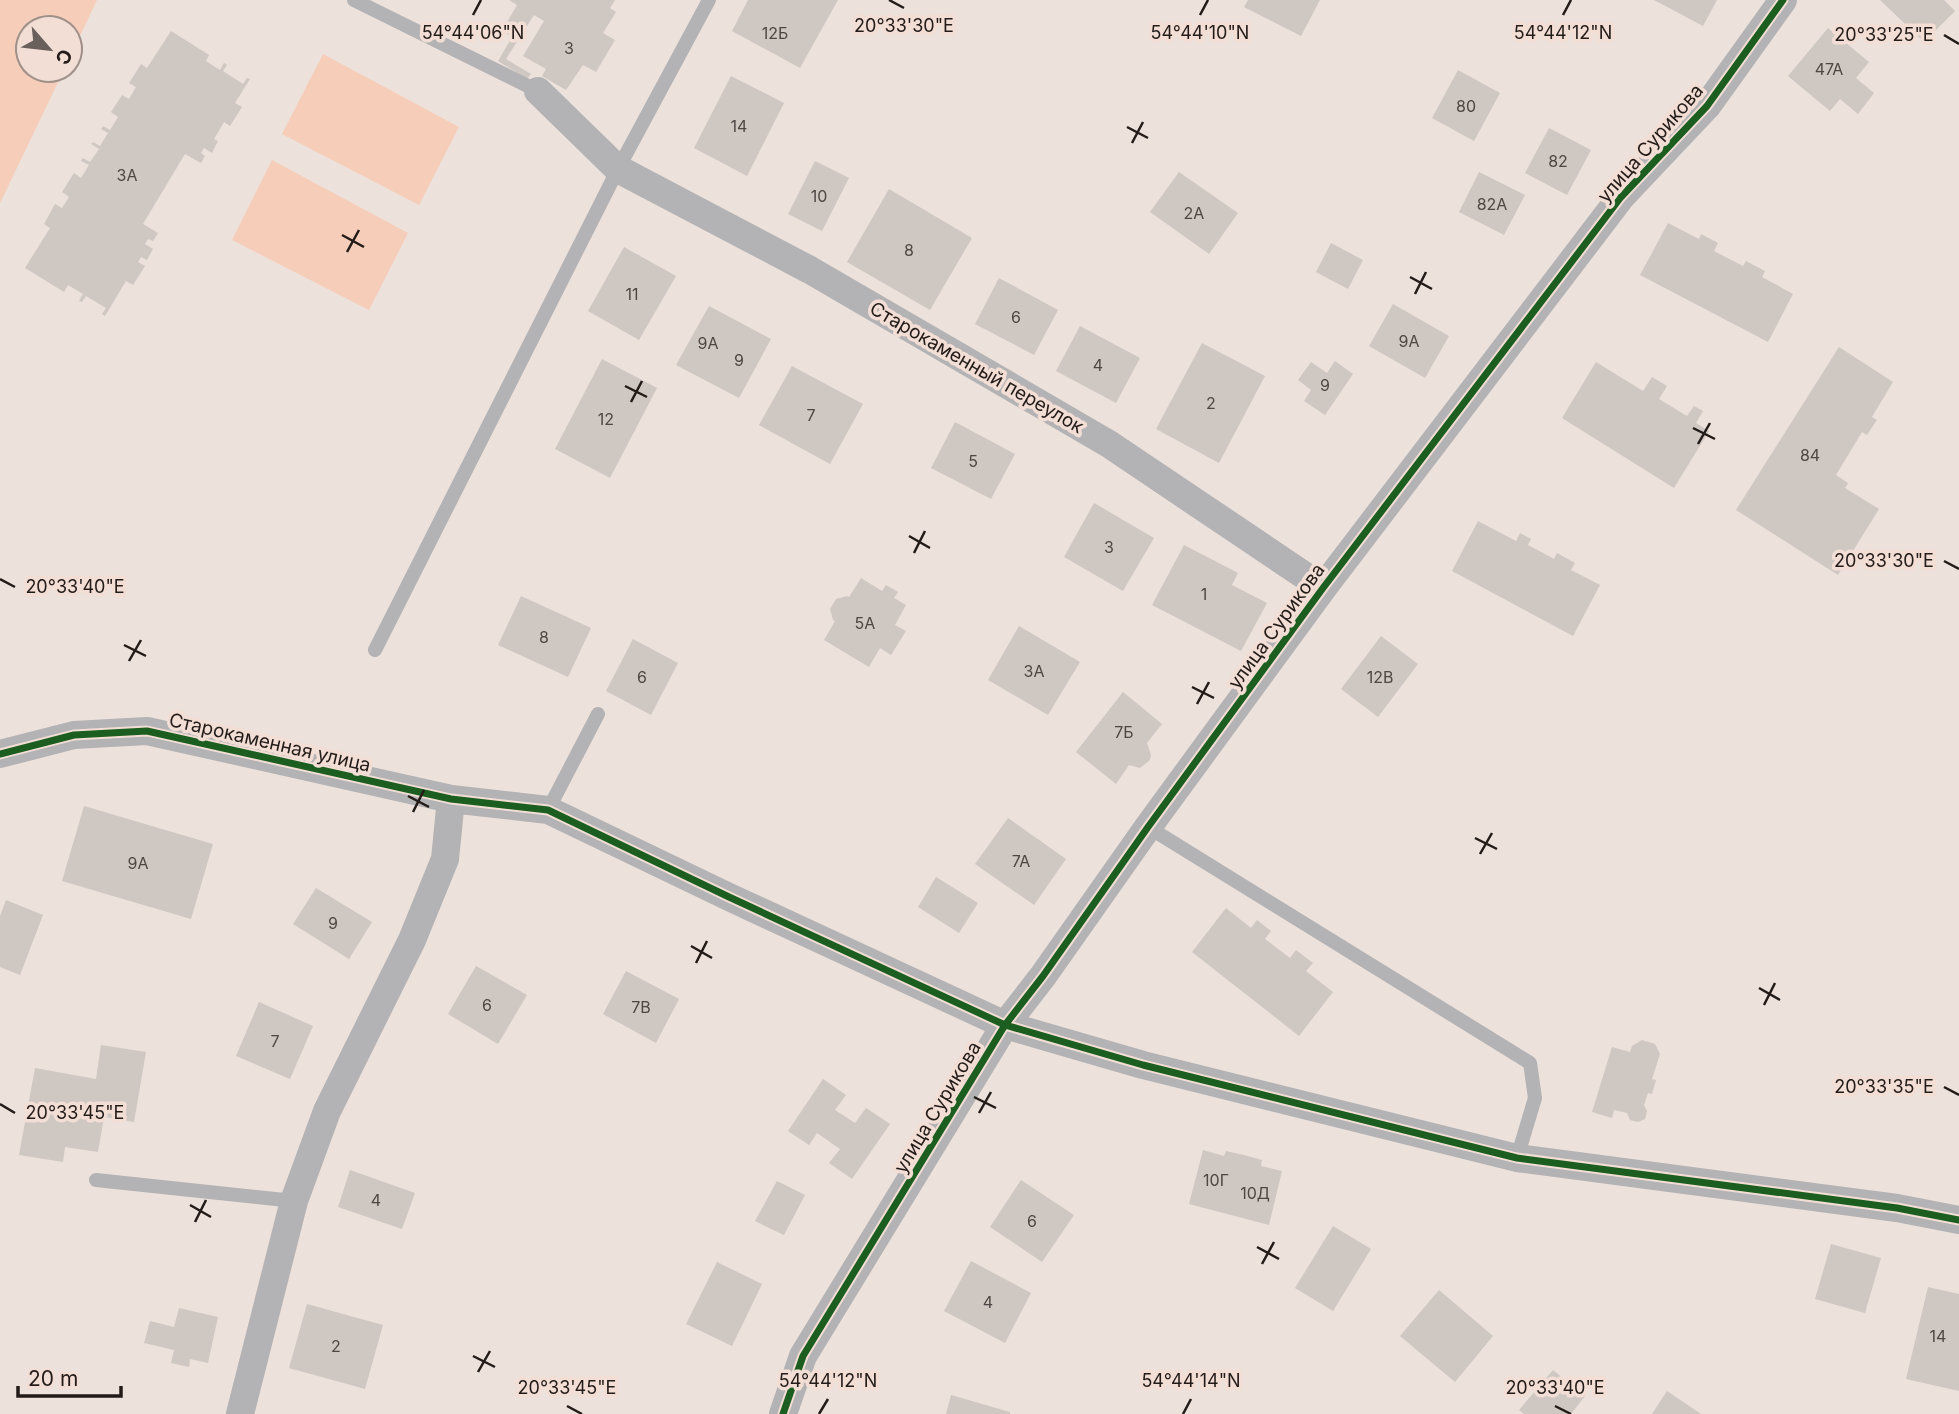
<svg xmlns="http://www.w3.org/2000/svg" width="1959" height="1414" font-family="Inter,sans-serif">
  <style>
    .green { fill: #f6cdb8 }
    .building { fill: #cfc7c2 }
    .lines { fill: none; stroke-linecap: round; stroke-linejoin: round }
    .lane { stroke: #b3b2b4; stroke-width: 14 }
    .street { stroke: #b3b2b4; stroke-width: 28 }
    .cycleway-casing { stroke: #f2ded5; stroke-width: 11 }
    .cycleway { stroke: #1b5e20; stroke-width: 7 }
    .ticks { fill: none; stroke: #221b18; stroke-width: 2.5 }
    .labels { text-anchor: middle; stroke-width: 7; stroke-linejoin: round; paint-order: stroke }
    .number-label { font-size: 16px; fill: #4d4642 }
    .street-label { font-size: 19px; fill: #221b18; stroke: #f2ded5 }
    .ticks-label { font-size: 18px; text-anchor: middle; fill: #221b18; stroke: #f2ded5; stroke-width: 7; stroke-linejoin: round; paint-order: stroke }
  </style>
  <rect width="100%" height="100%" fill="#ece1db"/>
  <path class="green" d="M0 0H97L70 57V28H28V70H64L0 203Z
    M323 54 459 127 419 205 282 134Z
    M272 160 408 233 369 310 232 240Z"/>
  <path class="building" d="M509 0H615L610 8 616 12 603 33 615 40 596 72 583 65 566 90 542 76 546 69 523 56 544 21 534 15 506 59 531 74 527 79 498 61 512 37 502 31 517 5Z
    M748 0H838L800 68 732 31Z
    M1248 0H1320L1301 36 1244 7Z
    M1654 0H1717L1703 26Z
    M1880 0H1944L1955 11 1924 42Z
    M1828 28 1869 62 1856 78 1874 93 1858 114 1840 99 1830 111 1788 76Z
    M171 31 209 55 206 61 220 70 224 63 227 65 223 71 243 84 247 78 250 79 235 103 242 107 230 126 224 122 214 139 218 141 212 153 204 148 201 153 205 156 201 163 185 154 143 224 158 233 153 241 148 239 145 244 153 249 147 260 141 257 138 262 145 266 133 285 126 281 105 316 102 314 106 308 86 296 82 302 79 301 83 294 68 285 64 292 25 268 50 228 44 224 55 204 62 208 69 197 62 192 72 176 74 173 81 178 89 165 81 161 83 158 90 162 99 149 91 144 93 142 100 146 108 133 101 129 103 126 110 130 118 117 111 112 122 95 129 99 136 87 129 83 131 80 141 64 147 68Z
    M1458 70 1500 93 1474 141 1432 118Z
    M731 76 784 103 747 176 694 148Z
    M1549 128 1591 150 1567 195 1525 173Z
    M815 161 849 178 822 231 788 214Z
    M1179 172 1238 213 1209 254 1150 212Z
    M1479 172 1525 195 1504 235 1459 212Z
    M889 189 972 238 930 310 847 262Z
    M1668 223 1699 239 1701 234 1718 243 1714 251 1743 266 1746 261 1765 271 1762 277 1793 294 1768 342 1640 275Z
    M1331 243 1363 260 1348 289 1316 272Z
    M624 247 676 276 639 340 588 311Z
    M999 278 1058 310 1034 355 975 324Z
    M1393 304 1449 336 1425 378 1369 346Z
    M709 306 771 339 739 398 676 365Z
    M1080 326 1140 358 1116 403 1056 371Z
    M1202 343 1265 376 1219 463 1156 429Z
    M1839 347 1893 382 1872 417 1877 420 1867 435 1862 432 1836 475 1848 483 1845 488 1879 509 1838 575 1736 510Z
    M602 359 657 388 610 478 555 449Z
    M1335 361 1353 374 1325 415 1304 401 1311 390 1298 380 1311 362 1327 373Z
    M1596 362 1643 391 1652 377 1667 386 1659 399 1687 416 1694 406 1703 411 1696 423 1709 431 1674 488 1562 418Z
    M792 366 863 404 830 464 759 425Z
    M955 422 1015 454 991 499 931 468Z
    M1094 503 1154 538 1123 591 1064 557Z
    M1478 521 1516 541 1520 533 1531 539 1528 545 1554 559 1557 553 1575 563 1571 570 1600 585 1573 636 1452 571Z
    M1184 545 1238 573 1232 585 1267 603 1241 651 1152 605Z
    M861 578 882 591 886 585 898 592 894 598 906 605 895 625 906 631 891 655 880 648 869 667 824 640 835 621 833 620 830 609 836 599 847 596 849 597Z
    M521 596 591 628 568 677 498 645Z
    M1019 626 1080 662 1048 715 988 680Z
    M1381 636 1418 664 1378 717 1341 689Z
    M633 639 678 663 651 715 606 691Z
    M1123 692 1162 724 1147 743 1151 755 1150 760 1140 768 1129 765 1116 784 1076 752Z
    M84 806 213 844 191 919 62 881Z
    M1008 818 1066 859 1034 905 975 864Z
    M936 877 978 903 959 933 918 907Z
    M316 888 372 922 349 959 293 924Z
    M6 900 43 915 20 975 0 967V916Z
    M1226 908 1251 928 1257 920 1271 931 1265 939 1290 958 1296 950 1313 963 1306 971 1333 992 1299 1036 1192 952Z
    M476 966 527 995 498 1044 448 1014Z
    M626 971 679 999 656 1043 603 1014Z
    M259 1002 313 1026 290 1079 236 1056Z
    M1642 1040 1655 1044 1660 1054 1652 1079 1656 1080 1652 1094 1648 1093 1644 1105 1647 1111 1645 1119 1638 1122 1630 1120 1627 1113 1614 1110 1612 1118 1592 1112 1612 1047 1630 1052 1632 1046Z
    M101 1045 146 1052 134 1122 104 1117 98 1152 65 1147 63 1162 19 1155 35 1068 96 1079Z
    M823 1079 846 1095 835 1110 855 1123 866 1108 890 1124 852 1179 829 1163 840 1149 817 1133 809 1145 788 1131Z
    M1203 1150 1224 1156 1226 1151 1244 1155 1262 1160 1261 1166 1282 1171 1269 1225 1189 1204Z
    M350 1170 415 1193 402 1229 338 1207Z
    M1021 1180 1074 1215 1042 1262 990 1227Z
    M777 1181 805 1195 784 1235 755 1221Z
    M1333 1226 1371 1249 1333 1311 1295 1288Z
    M1831 1244 1881 1258 1865 1313 1815 1299Z
    M971 1261 1031 1293 1005 1343 944 1311Z
    M717 1262 762 1284 732 1346 686 1324Z
    M1928 1287 1959 1294V1391L1906 1379Z
    M1439 1290 1493 1336 1455 1382 1400 1336Z
    M307 1304 383 1325 365 1389 289 1368Z
    M179 1308 218 1317 208 1363 190 1359 189 1367 171 1363 174 1350 144 1343 150 1321 174 1327Z
    M1553 1370 1585 1396 1571 1414H1524L1519 1410Z
    M1667 1391 1701 1414H1652Z
    M951 1395 1010 1412V1414H946Z"/>
  <g class="lines">
    <path class="lane" d="M354 0 538 91
      M375 650 618 169 709 0
      M548 810 598 714
      M1148 827 1530 1063 1535 1098 1517 1158
      M96 1180 294 1201"/>
    <path class="street" d="M538 91 618 169 810 270 1109 444 1323 588
      M0 754 74 735 147 731 451 799 548 810 729 897 1005 1025 1143 1065 1517 1158 1897 1208 1959 1220
      M240 1414 294 1201 327 1111 412 940 445 859 451 799
      M783 1414 803 1356 1005 1025 1043 976 1148 827 1323 588 1621 197 1707 106 1783 0"/>
    <g class="cycleway-casing">
      <path id="cycleway" d="M0 754 74 735 147 731 451 799 548 810 729 897 1005 1025 1143 1065 1517 1158 1897 1208 1959 1220
        M783 1414 803 1356 1005 1025 1043 976 1148 827 1323 588 1621 197 1707 106 1783 0"/>
    </g>
    <use href="#cycleway" class="cycleway"/>
  </g>
  <path class="ticks" d="M889 0 904 8M473 15 481 0M1200 15 1208 0M1563 15 1571 0M1944 35 1959 44M1127 127 1148 138M1132 143 1143 122M342 235 364 247M347 252 359 230M1410 277 1432 289M1415 294 1426 272M625 386 647 397M631 402 642 381M1693 428 1715 439M1698 444 1710 423M909 536 930 548M914 553 925 531M1944 561 1959 569M0 579 15 587M124 645 146 656M129 661 141 640M1192 687 1214 698M1197 704 1209 682M408 796 429 807M413 812 424 790M1475 838 1497 849M1480 854 1492 833M691 946 712 958M696 963 707 941M1759 988 1780 1000M1764 1005 1775 983M1944 1087 1959 1095M974 1097 996 1108M0 1104 15 1113M979 1113 991 1092M190 1205 211 1217M195 1222 206 1200M1257 1247 1279 1259M1262 1264 1274 1242M473 1356 495 1367M478 1372 490 1351M567 1406 582 1414M1555 1406 1571 1414M819 1414 828 1399M1183 1414 1191 1399"/>
  <g class="labels">
    <g class="number-label">
      <text x="775" y="39">12Б</text>
      <text x="569" y="54">3</text>
      <text x="1829" y="75">47А</text>
      <text x="1466" y="112">80</text>
      <text x="739" y="132">14</text>
      <text x="1558" y="167">82</text>
      <text x="127" y="181">3А</text>
      <text x="819" y="202">10</text>
      <text x="1492" y="210">82А</text>
      <text x="1194" y="219">2А</text>
      <text x="909" y="256">8</text>
      <text x="632" y="300">11</text>
      <text x="1016" y="323">6</text>
      <text x="1409" y="347">9А</text>
      <text x="708" y="349">9А</text>
      <text x="739" y="366">9</text>
      <text x="1098" y="371">4</text>
      <text x="1325" y="391">9</text>
      <text x="1211" y="409">2</text>
      <text x="811" y="421">7</text>
      <text x="606" y="425">12</text>
      <text x="1810" y="461">84</text>
      <text x="973" y="467">5</text>
      <text x="1109" y="553">3</text>
      <text x="1204" y="600">1</text>
      <text x="865" y="629">5А</text>
      <text x="544" y="643">8</text>
      <text x="1034" y="677">3А</text>
      <text x="642" y="683">6</text>
      <text x="1380" y="683">12В</text>
      <text x="1124" y="738">7Б</text>
      <text x="1021" y="867">7А</text>
      <text x="138" y="869">9А</text>
      <text x="333" y="929">9</text>
      <text x="487" y="1011">6</text>
      <text x="641" y="1013">7В</text>
      <text x="275" y="1047">7</text>
      <text x="1216" y="1186">10Г</text>
      <text x="1255" y="1199">10Д</text>
      <text x="376" y="1206">4</text>
      <text x="1032" y="1227">6</text>
      <text x="988" y="1308">4</text>
      <text x="1938" y="1342">14</text>
      <text x="336" y="1352">2</text>
    </g>
    <g class="street-label">
      <text transform="translate(1650 143) rotate(-49)" y="7">улица Сурикова</text>
      <text transform="translate(977 367) rotate(30)" y="7">Старокаменный переулок</text>
      <text transform="translate(1276 626) rotate(-54)" y="7">улица Сурикова</text>
      <text transform="translate(270 742) rotate(13)" y="7">Старокаменная улица</text>
      <text transform="translate(937 1107) rotate(-59)" y="7">улица Сурикова</text>
    </g>
  </g>
  <g class="ticks-label">
    <text x="904" y="32">20°33'30"E</text>
    <text x="473" y="39">54°44'06"N</text>
    <text x="1200" y="39">54°44'10"N</text>
    <text x="1563" y="39">54°44'12"N</text>
    <text x="1884" y="41">20°33'25"E</text>
    <text x="1884" y="567">20°33'30"E</text>
    <text x="75" y="593">20°33'40"E</text>
    <text x="1884" y="1093">20°33'35"E</text>
    <text x="75" y="1119">20°33'45"E</text>
    <text x="828" y="1387">54°44'12"N</text>
    <text x="1191" y="1387">54°44'14"N</text>
    <text x="567" y="1394">20°33'45"E</text>
    <text x="1555" y="1394">20°33'40"E</text>
  </g>
  <g transform="translate(49 49) rotate(118)"><circle r="33" fill="#f2ded5" stroke="#9f9089" stroke-width="2"/>
  <path d="M0-5L12 26L0 18L-12 26Z" fill="#69605c"/>
  <text y="-10" font-size="19" font-weight="bold" text-anchor="middle" fill="#221b18">С</text>
  </g>
  <path d="M18 1386v10h103v-10" fill="none" stroke="#221b18" stroke-width="3.5"/>
  <text x="28" y="1386" font-size="21" fill="#221b18" stroke="#f2ded5" stroke-width="5" paint-order="stroke">20 m</text>
</svg>
